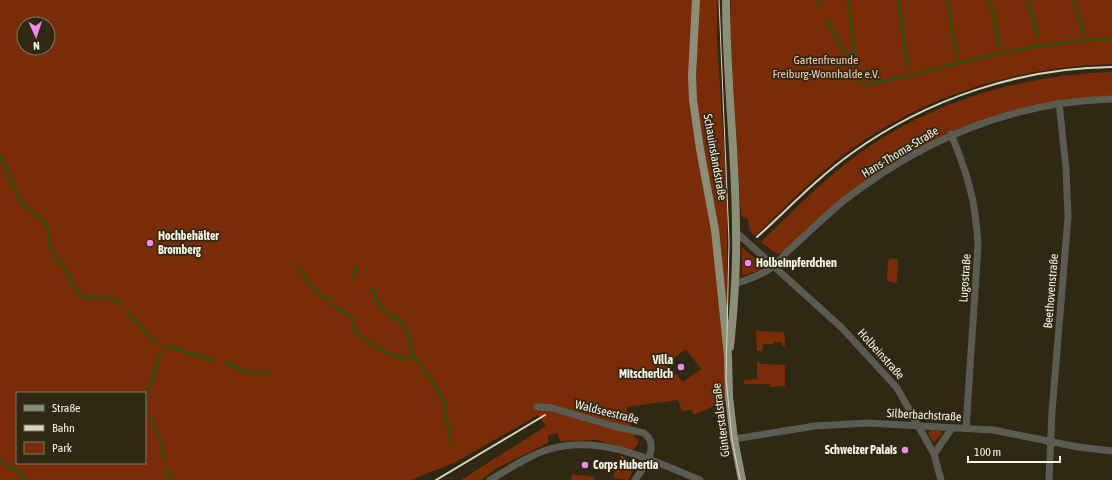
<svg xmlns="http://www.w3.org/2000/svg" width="1112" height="480" font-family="'Asap Condensed',sans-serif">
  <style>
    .green { fill: #792c07; fill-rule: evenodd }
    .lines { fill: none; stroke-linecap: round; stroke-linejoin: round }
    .stream { stroke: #125c13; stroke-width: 2 }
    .minor { stroke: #5a5c52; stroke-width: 7 }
    .major { stroke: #8a8f7a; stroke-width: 8 }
    .tram { stroke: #d8d3c5; stroke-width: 1 }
    .rail { stroke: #d8d3c5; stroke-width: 2 }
    .poi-dot { fill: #ef8bf7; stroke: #2f2813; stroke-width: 1.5 }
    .labels { text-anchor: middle; stroke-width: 3.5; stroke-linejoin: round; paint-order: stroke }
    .park-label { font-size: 12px; fill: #fccab8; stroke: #2f2813 }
    .street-label { font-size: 12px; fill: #f7f3e6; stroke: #2f2813 }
    .poi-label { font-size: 12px; font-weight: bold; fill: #f7f3e6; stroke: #2f2813; text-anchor: start }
  </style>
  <rect width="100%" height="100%" fill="#2f2813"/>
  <path class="green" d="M0 0H717V40L727 190V400L694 415 691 410 682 411 678 400 626 407 632 432 639 442 633 450 597 440 560 441 557 433 548 436V443L497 468 481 480H461L546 426 538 415 454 463 411 480H0ZM24 24H48V48H24ZM686 349 701 369 683 382 666 364ZM17 393H145V463H17Z
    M731 0H1112V64C1017 67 926 95 849 151 815 175 786 207 755 236L749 230 748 219 741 216 730 29Z
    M1112 72V97L1052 102 1013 110 950 132 910 153 784 252 777 254 761 242C791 213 820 183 853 158 928 102 1020 75 1112 72Z
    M742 247 763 266 761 270 742 276Z
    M890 258 897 259 898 260 897 281 896 283 887 281 888 261Z
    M756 331 783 332 785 337V346H782V342H773V344H763L762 351H757Z
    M757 362H760V364L785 365V386L770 387V384H744V380L757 379Z
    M930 430 941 431 942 434 935 442H933L928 433Z
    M621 455 635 464V467L628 480 613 478Z
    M572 474 595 477 594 480H571Z"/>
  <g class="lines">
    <path class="stream" d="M817 0 822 8
      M848 0 855 59
      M898 0 908 67
      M948 0 956 57
      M990 0 999 48
      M1028 0 1039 39
      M1073 0 1084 33
      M826 20 843 50 855 59 857 78
      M926 71C989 56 1047 40 1112 39
      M861 82 865 85 924 72
      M0 156C9 171 12 190 23 203 29 212 45 219 48 229 50 235 48 242 50 248 52 255 58 259 62 265 69 273 72 286 80 294 91 305 107 289 121 305
      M299 267C306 278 315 298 330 299
      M352 280 356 266
      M371 288 383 311 400 320 407 330 413 355 435 385 444 402 451 444
      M333 305 351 317 356 333 382 351 406 359 413 355
      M127 312 154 340V343
      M165 346 216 361
      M224 362 246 372 268 373
      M147 409 145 394 150 388 160 352
      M151 417 157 435
      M160 438 164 459
      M0 459 8 467 16 469 27 480
      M167 469 172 480"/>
    <path class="minor" d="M951 134C968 175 976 202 978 246L966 428
      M736 232 842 328 897 388 934 454 941 480
      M735 284C746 280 759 276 768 270 776 265 782 257 788 251 806 235 824 217 842 202 921 140 1011 102 1112 99
      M537 407 552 408 613 426 644 433C661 446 644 467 635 480
      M734 439 815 426 868 423 993 430 1078 447 1112 451
      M934 454 952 428
      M490 480C509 469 529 455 550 449 602 434 653 461 700 480
      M1049 480 1052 412 1068 217 1066 168 1059 103"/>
    <path class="major" d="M696 0 692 76 693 100 700 149 715 230 728 356 729 397 734 439 742 480
      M726 0C726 77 736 154 736 231 737 270 734 308 730 347"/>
    <path class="tram" d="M719 0 729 241 726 378 732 439 740 480"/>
    <path class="rail" d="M757 237C788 209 817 178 852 153 927 99 1019 68 1112 67
      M436 480 545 415"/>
  </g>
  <g class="poi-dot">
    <circle cx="150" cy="243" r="4"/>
    <circle cx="748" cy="263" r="4"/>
    <circle cx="681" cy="367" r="4"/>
    <circle cx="905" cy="450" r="4"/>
    <circle cx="585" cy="465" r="4"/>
  </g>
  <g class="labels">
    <g class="park-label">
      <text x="826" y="64">Gartenfreunde<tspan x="826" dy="14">Freiburg-Wonnhalde e.V.</tspan></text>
    </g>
    <g class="street-label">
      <text transform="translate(900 152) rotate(-31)" y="4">Hans-Thoma-Straße</text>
      <text transform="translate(715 157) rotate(80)" y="4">Schauinslandstraße</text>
      <text transform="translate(965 278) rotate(-86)" y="4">Lugostraße</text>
      <text transform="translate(1051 291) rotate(-85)" y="4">Beethovenstraße</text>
      <text transform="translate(881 354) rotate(48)" y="4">Holbeinstraße</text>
      <text transform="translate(607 412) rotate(14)" y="4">Waldseestraße</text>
      <text transform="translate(924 415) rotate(3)" y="4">Silberbachstraße</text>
      <text transform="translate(721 420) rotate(-97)" y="4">Günterstalstraße</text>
    </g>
    <g class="poi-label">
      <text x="158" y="240">Hochbehälter<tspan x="158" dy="14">Bromberg</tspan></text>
      <text x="756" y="267">Holbeinpferdchen</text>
      <text x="673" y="364" text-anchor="end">Villa<tspan x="673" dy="14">Mitscherlich</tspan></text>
      <text x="897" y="454" text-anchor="end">Schweizer Palais</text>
      <text x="593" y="469">Corps Hubertia</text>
    </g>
  </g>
  <rect x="16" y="392" width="130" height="72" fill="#2f2813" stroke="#7f7967"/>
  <rect x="24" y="405" width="20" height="6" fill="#8a8f7a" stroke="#7f7967"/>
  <text x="52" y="412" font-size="12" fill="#f7f3e6">Straße</text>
  <rect x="24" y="425" width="20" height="6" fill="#d8d3c5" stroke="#7f7967"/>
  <text x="52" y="432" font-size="12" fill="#f7f3e6">Bahn</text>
  <rect x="24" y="442" width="20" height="12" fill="#792c07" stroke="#7f7967"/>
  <text x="52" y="452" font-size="12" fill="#f7f3e6">Park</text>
  <g transform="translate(36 36) rotate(177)"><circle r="19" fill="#2f2813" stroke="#7f7967"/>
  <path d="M0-3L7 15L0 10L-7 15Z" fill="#ef8bf7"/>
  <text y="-6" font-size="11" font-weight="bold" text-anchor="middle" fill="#f7f3e6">N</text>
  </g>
  <path d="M968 456v6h92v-6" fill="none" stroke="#f7f3e6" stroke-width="2"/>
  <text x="974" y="456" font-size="12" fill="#f7f3e6" stroke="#2f2813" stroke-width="3" paint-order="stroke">100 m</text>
</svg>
